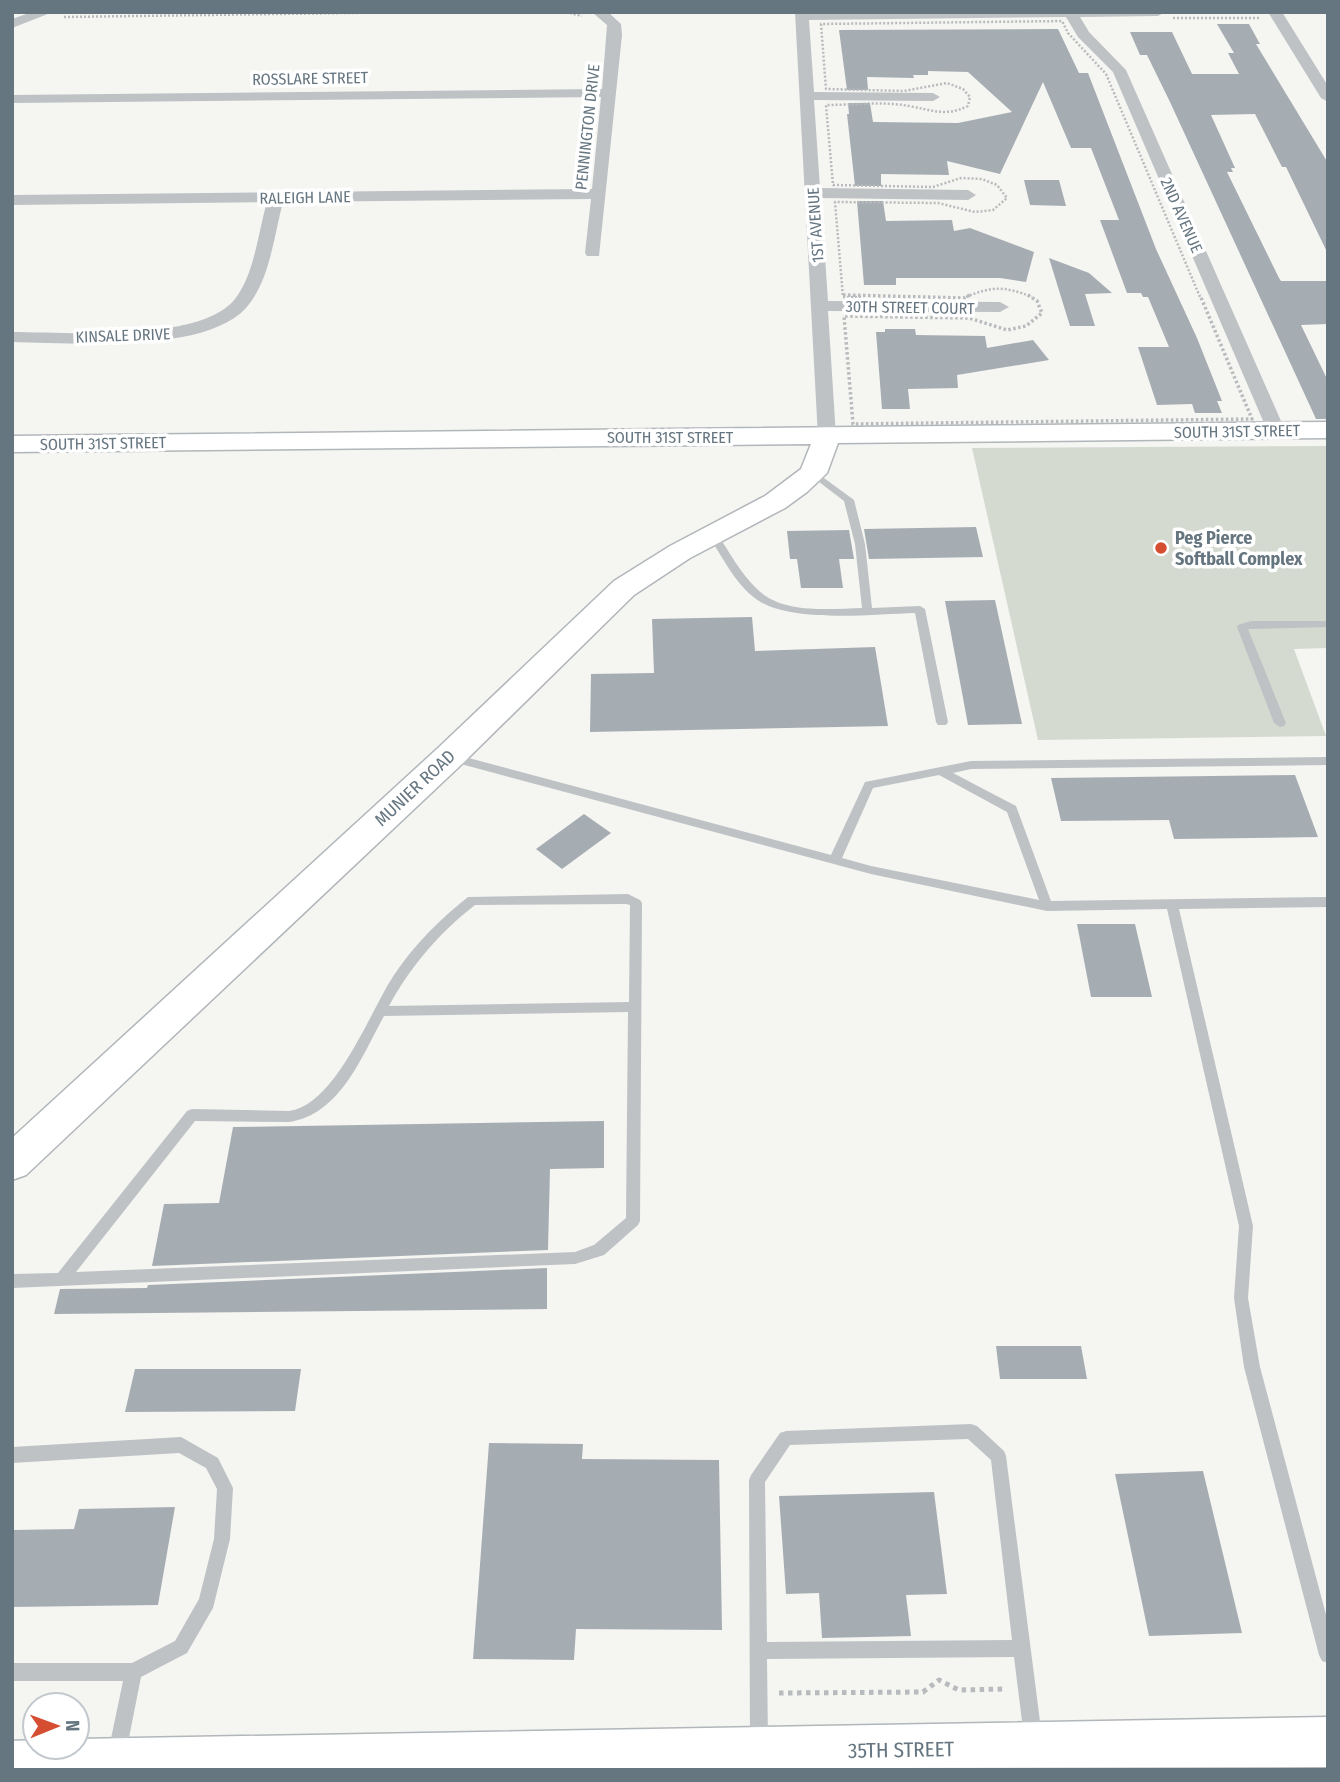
<svg xmlns="http://www.w3.org/2000/svg" width="1340" height="1782" font-family="'Fira Sans Condensed',sans-serif">
  <style>
    .green { fill: #d5dad1 }
    .building { fill: #a6adb2 }
    .lines { fill: none; stroke-linecap: round; stroke-linejoin: round }
    .secondary-casing { stroke: #b1b6ba; stroke-width: 3 }
    .path-far2 { stroke: #b8bbbd; stroke-width: 2.5; stroke-dasharray: 2 2; stroke-linecap: butt }
    .path-far1 { stroke: #b8bbbd; stroke-width: 3.5; stroke-dasharray: 2.5 2.5; stroke-linecap: butt }
    .path { stroke: #b8bbbd; stroke-width: 5; stroke-dasharray: 4.5 4.5; stroke-linecap: butt }
    .lane { fill: #bec2c5; fill-rule: evenodd }
    .street { fill: #bec2c5; fill-rule: evenodd }
    .secondary { fill: #fff; fill-rule: evenodd }
    .poi-dot { fill: #d54e32; stroke: #fff; stroke-width: 2.5 }
    .labels { text-anchor: middle; stroke-width: 7; stroke-linejoin: round; paint-order: stroke }
    .far-street-label { font-size: 16px; fill: #667681; stroke: #fff }
    .poi-label { font-size: 18px; font-weight: bold; fill: #667681; stroke: #fff; text-anchor: start }
    .street-label { font-size: 18px; fill: #667681; stroke: #fff }
    .near-street-label { font-size: 21px; fill: #667681; stroke: #fff }
  </style>
  <rect width="100%" height="100%" fill="#f5f5f2"/>
  <path class="green" d="M1328 446V648L1294 649 1326 736 1038 740 972 448Z"/>
  <path class="building" d="M1217 24H1249L1260 44H1256L1328 163V254L1286 167H1282L1255 114 1211 115 1235 168H1231L1233 172H1227L1279 278 1281 281H1328V324L1301 325 1328 381V419H1316L1170 102 1147 55H1140L1130 32H1172L1192 74H1239L1228 53H1234Z
    M1058 29 1079 73H1088L1156 249 1197 338 1222 401H1217L1222 413H1195L1192 404 1157 405 1138 347H1169L1148 297H1143L1141 293H1127L1100 220H1119L1091 148H1071L1043 82 1000 174 947 161 949 175 881 174V186H855L847 114H849L848 103H870L873 122 958 123 1012 112 968 72 928 71V75H913L914 78 867 77 868 90H847L839 30Z
    M1024 180H1059L1066 206 1030 205Z
    M857 201H883L886 221 952 220 954 231 970 228 1034 252 1026 282 1000 278H896V285H864Z
    M1049 258 1089 273 1112 293 1085 294 1095 326H1070Z
    M885 329H915L916 335 985 336 987 348 1033 340 1049 360 957 375 958 388 908 389 910 409H882L876 332H885Z
    M976 527 983 557 869 559 864 529Z
    M849 530 854 559H839L843 588H801L797 559H790L787 531Z
    M995 600 1022 724 968 725 945 601Z
    M752 617 755 651 875 647 888 726 590 732 591 674 654 673 652 619Z
    M1295 775 1318 837 1174 839 1169 820 1061 821 1051 778Z
    M584 814 611 833 562 869 536 849Z
    M1077 924H1135L1152 997H1091Z
    M604 1121V1168L550 1169 548 1250 152 1266 164 1204 219 1203 233 1127Z
    M547 1268V1309L54 1314 60 1289 147 1288 148 1285Z
    M996 1346H1081L1087 1379H1000Z
    M135 1369H301L295 1411 125 1412Z
    M489 1443 583 1444 582 1459 719 1460 722 1630 576 1629 574 1660 473 1659Z
    M1203 1471 1242 1633 1149 1636 1115 1474Z
    M934 1492 947 1594 906 1595 911 1636 822 1638 819 1593 786 1594 779 1496Z
    M175 1507 158 1605 12 1607V1530L74 1529 79 1509Z"/>
  <g class="lines">
    <g class="secondary-casing">
      <path id="secondary" d="M1328 422V438L838 443 827 473 807 492 785 508 690 558 634 595 462 764 26 1175 12 1180V1138L438 748 614 581 670 546 765 496 801 469 811 444 12 452V436Z
        M1328 1717V1767L12 1770V1741L35 1740V1747H77V1739Z"/>
    </g>
    <path class="path-far2" d="M566 12 582 16
      M64 17 420 12
      M1173 18H1259
      M861 297H843L835 202 938 203 975 212 993 210 1007 198 997 185 982 179 961 178 933 187 833 185 826 105C852 105 883 101 909 106 932 110 946 117 968 106L970 97 963 89 947 83 904 91 826 89 821 24 1062 21 1068 33 1106 74 1200 297
      M966 297C992 286 1005 286 1032 297"/>
    <path class="path-far1" d="M843 295 964 298 970 295
      M1028 295 1037 301 1042 313 1026 326 1007 330 969 318 844 316 853 424 1252 419 1200 295"/>
    <path class="path" d="M779 1693 923 1692 939 1680 959 1690 1005 1689"/>
    <path class="lane" d="M813 470 854 500 865 544 872 608 920 606 925 609 948 722 946 725H938L936 722 915 613C874 614 789 624 756 599 734 583 722 555 707 534L712 531 716 532C729 551 740 573 757 589 782 614 829 609 862 608L855 544 844 501 810 475 808 473Z
      M1251 621H1328V627L1248 629 1286 723 1284 726 1280 727 1274 723 1237 627 1238 625Z
      M450 753 831 855 865 782 971 761 1328 757V765L971 769 953 773 1016 806 1051 901 1328 897V907L1179 909 1253 1226 1248 1298 1260 1367 1328 1622V1663L1322 1661 1319 1655 1244 1367 1234 1298 1239 1226 1167 909 1047 911 871 874 446 760 444 757 446 754ZM939 775 1007 812 1039 900 871 866 842 858 873 788Z
      M628 894 640 900 642 903 640 1221 638 1225 604 1255 575 1264 12 1288V1274L58 1273 187 1111 192 1109 289 1111C336 1105 370 1011 394 975 414 945 440 919 468 897ZM626 904 630 905 629 1002 389 1006C410 967 440 932 475 905ZM628 1012 626 1218 594 1245 575 1252 76 1272 195 1121 289 1122C340 1115 362 1056 384 1016Z
      M971 1424 977 1426 1004 1451 1006 1456 1042 1737 1039 1743 1033 1746 1027 1743 1024 1737 1014 1657 767 1659 768 1742 765 1748 759 1751 753 1748 750 1742 749 1480 751 1475 780 1433 786 1431ZM968 1439 991 1460 1012 1640 767 1642 765 1482 790 1445Z
      M181 1437 218 1458 233 1488 230 1539 213 1608 187 1653 141 1677 126 1753 123 1759 117 1762 111 1759 108 1753 123 1681H12V1663H132L175 1641 199 1599 214 1539 217 1489 206 1468 179 1453 12 1463V1447Z"/>
    <path class="street" d="M32 12H53L12 28V19Z
      M592 12H608L621 24 622 35 599 256H587L585 253 591 199 283 202C274 235 270 281 246 308 204 354 71 343 12 342V332C65 332 200 343 235 299 255 273 258 232 267 202L12 205V195L592 189 601 97 12 103V95L602 89 607 25Z
      M795 12H1165L1158 16 1080 17 1089 32 1126 70 1285 430 1283 434H1269L1267 430 1113 72 1078 37 1066 17 809 20 814 92 933 93 940 97 933 101 814 100 820 188 968 190 976 195 968 200 821 198 828 301 1000 302 1009 307 1000 312 828 311 836 437 834 441H820L818 437Z
      M1268 12H1282L1328 86V102L1321 98Z"/>
    <use href="#secondary" class="secondary"/>
  </g>
  <circle class="poi-dot" cx="1161" cy="548" r="7"/>
  <g class="labels">
    <g class="far-street-label">
      <text transform="translate(310 78) rotate(-1)" y="6">ROSSLARE STREET</text>
      <text transform="translate(587 127) rotate(-84)" y="6">PENNINGTON DRIVE</text>
      <text transform="translate(305 197) rotate(-1)" y="6">RALEIGH LANE</text>
      <text transform="translate(1182 215) rotate(66)" y="6">2ND AVENUE</text>
      <text transform="translate(815 225) rotate(-94)" y="6">1ST AVENUE</text>
      <text transform="translate(910 307) rotate(1)" y="6">30TH STREET COURT</text>
      <text transform="translate(123 335) rotate(-2)" y="6">KINSALE DRIVE</text>
      <text transform="translate(1237 431) rotate(-1)" y="6">SOUTH 31ST STREET</text>
      <text x="670" y="443">SOUTH 31ST STREET</text>
      <text transform="translate(103 443) rotate(-1)" y="6">SOUTH 31ST STREET</text>
    </g>
    <g class="poi-label">
      <text x="1175" y="544">Peg Pierce<tspan x="1175" dy="21">Softball Complex</tspan></text>
    </g>
    <g class="street-label">
      <text transform="translate(415 788) rotate(-43)" y="6">MUNIER ROAD</text>
    </g>
    <g class="near-street-label">
      <text transform="translate(901 1750) rotate(-1)" y="7">35TH STREET</text>
    </g>
  </g>
  <rect width="1340" height="1782" fill="none" stroke="#667681" stroke-width="28"/>
  <g transform="translate(56 1726) rotate(89)"><circle r="33" fill="#ffffff" stroke="#c2c8cd" stroke-width="2"/>
  <path d="M0-5L12 26L0 18L-12 26Z" fill="#d54e32"/>
  <text y="-10" font-size="19" font-weight="bold" text-anchor="middle" fill="#667681">N</text>
  </g>
</svg>
